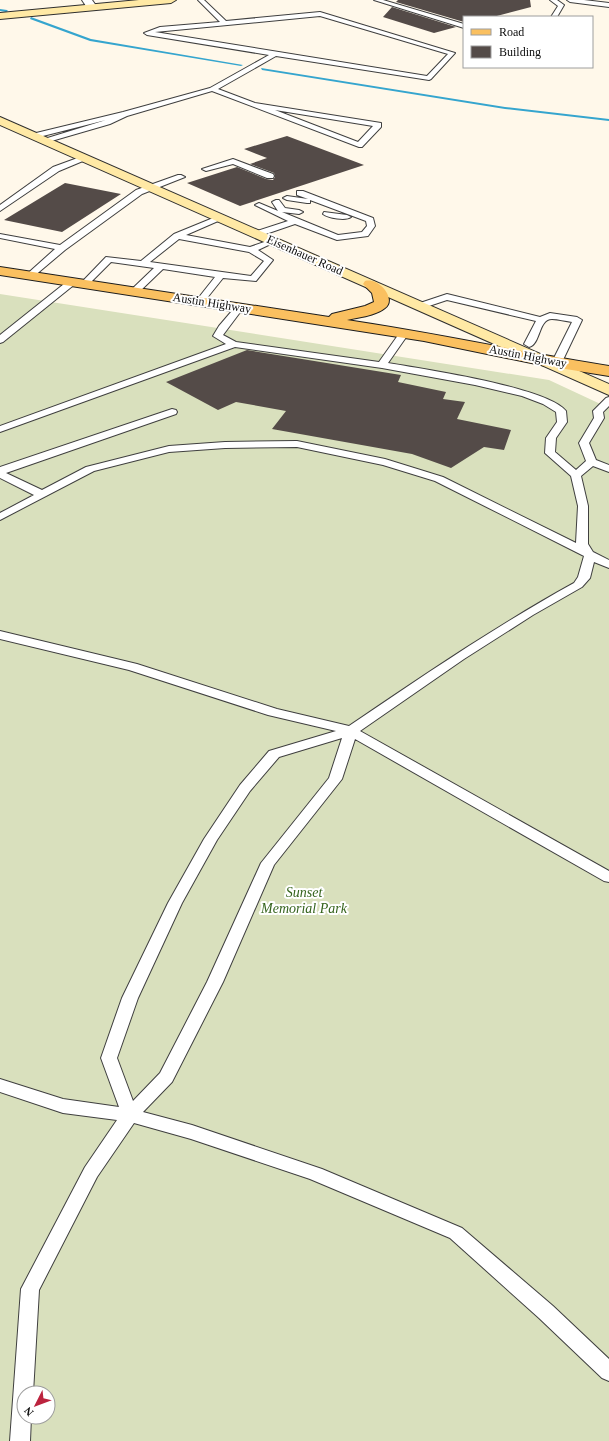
<svg xmlns="http://www.w3.org/2000/svg" width="609" height="1441" font-family="'Times New Roman',serif">
  <style>
    .cemetery { fill: #d9e0bd; fill-rule: evenodd }
    .lines { fill: none; stroke-linecap: round; stroke-linejoin: round }
    .stream { fill: #35a5ce; fill-rule: evenodd }
    .building { fill: #544b48 }
    .lane-casing { stroke: #3f3f3f; stroke-width: 2 }
    .street-casing { stroke: #3f3f3f; stroke-width: 2 }
    .secondary-casing { stroke: #2e2e2e; stroke-width: 2 }
    .primary-casing { stroke: #1d1d1d; stroke-width: 2 }
    .lane { fill: #fff; fill-rule: evenodd }
    .street { fill: #fff; fill-rule: evenodd }
    .secondary { fill: #ffe9a5; fill-rule: evenodd }
    .primary { fill: #fac060; fill-rule: evenodd }
    .labels { text-anchor: middle; stroke-width: 4; stroke-linejoin: round; paint-order: stroke }
    .far-street-label { font-size: 12px; fill: #0c0c0c; stroke: #fff }
    .park-label { font-size: 14px; font-style: italic; fill: #34631c; stroke: #fff }
  </style>
  <rect width="100%" height="100%" fill="#fff8ea"/>
  <path class="cemetery" d="M0 294 549 380 609 408V1441H0ZM24 1393H48V1417H24Z"/>
  <g class="lines">
    <path class="stream" d="M0 9 7 10 8 11 6 12 0 11Z
      M31 17 91 39 243 65 241 66 90 41 30 19Z
      M261 68 505 107 609 119V121L505 109 262 70Z"/>
  </g>
  <path class="building" d="M398 0H530L531 7 493 17H464V22L396 2Z
    M392 7 456 27 434 33 383 17Z
    M287 136 364 165 240 206 187 183 237 167 266 179 273 180 275 177 274 173 250 164 267 158 244 149Z
    M65 183 121 194 62 232 4 220Z
    M247 350 401 375 398 382 446 392 443 399 465 402 457 419 511 430 504 450 484 447 451 468 412 454 272 429 286 411 236 402 218 410 166 382Z"/>
  <g class="lines">
    <g class="lane-casing">
      <path id="lane" d="M198 0H204L226 21 320 12 455 53 431 79 429 80 276 56 218 89 255 103 381 123V127L362 147H359L212 91 127 116 110 124 48 142H45L41 140 106 120 35 138H32V134L123 112 210 88 269 55 147 35 144 33 160 27 220 22ZM320 16 448 54 427 76 155 32ZM275 110 373 126 358 142Z
        M374 0H383L464 24V28Z
        M550 0H557L564 5 557 17H551L558 6Z
        M567 0H584L609 3V7L570 2Z
        M83 156H86L90 158 59 171 0 211V205L53 167Z
        M233 159 273 174 274 176 273 178H267L233 164 206 171 202 169Z
        M178 175H181L185 177 142 194 65 250 33 277 30 278 26 275 55 249 0 238V234L60 245 136 190Z
        M297 191H303L373 218 375 226 368 236 337 240 295 224 260 236H254L253 234 254 232 288 221 255 205 259 203 278 211 272 202 276 200H279L285 208 299 210 303 212 299 214 282 212 338 235 362 232 367 226 366 221 310 200V203H307L287 200 283 198 287 196 308 199 297 195Z
        M324 212 347 215 351 217C346 221 328 218 323 214Z
        M218 216H224L225 218 186 235 250 247 273 239 277 241 258 250 273 260 256 281 223 278 203 303 200 304 196 301 215 277 163 269 138 293 135 294 131 291 132 289 154 268 111 262 87 286 84 287 80 284 106 257 141 261 174 234ZM179 239 249 252 264 261 251 276 150 262Z
        M72 279 76 282 75 284 3 342 0 343V335L69 280Z
        M447 294 540 317 550 313 577 317 582 320 562 362 557 365 552 362 572 322C565 321 558 319 552 319 538 319 541 344 529 347L524 344 536 321 447 300 420 309 416 306 417 304Z
        M240 304 244 307 223 335 236 342 379 362 401 331 404 330 409 333 388 363C422 369 547 387 566 411L567 422 556 438 555 452 576 470 586 461 579 443 594 418 593 411 606 398 609 397V406L603 412 604 418 589 443 596 460 609 465V472L593 466 581 476 588 506V544L593 552 609 560V568L594 562 590 578 582 587 533 615 464 659 360 731 609 871V882L604 881 355 739 342 779 274 865 223 982 172 1082 143 1112 192 1125 322 1169 462 1228 553 1306 609 1359V1381L602 1378 539 1318 450 1238 310 1179 191 1139 134 1123 97 1177 39 1290 33 1393H24V1417H31L30 1441H10L21 1289 85 1167 117 1120 63 1113 0 1092V1079L63 1099 119 1107 101 1058 122 998 168 903 204 839 240 785 269 751 336 731 268 715 129 670 0 639V631L137 664 277 709 349 726C423 676 496 626 574 583L578 577 584 556 435 481 383 465 297 447 225 448 169 452 94 471 0 520V513L34 495 0 478V467L172 409 176 410 177 412 176 414 6 473 42 490 86 467 169 446 225 442 297 441 385 459 443 477 576 543 578 506 571 476 545 453 546 438 557 422 556 412 543 404 522 396 475 385 382 368 235 347 0 432V426L226 344 213 336 219 326 237 305ZM342 738 329 778 261 863 207 982 160 1073 133 1101 117 1058 138 998 182 903 217 840 250 791 279 757Z"/>
    </g>
    <g class="street-casing">
      <path id="street" d="M82 0H92L97 7 96 9H88Z"/>
    </g>
    <g class="secondary-casing">
      <path id="secondary" d="M139 0H176L171 3 0 19V13Z
        M0 117 609 384V395L0 125Z"/>
    </g>
    <g class="primary-casing">
      <path id="primary" d="M0 267 329 317 332 314 365 306 374 302 372 293 363 284 365 281C379 277 397 299 385 308 375 316 359 317 347 320 435 333 521 352 609 366V376L541 365 424 341 0 275Z"/>
    </g>
    <use href="#lane" class="lane"/>
    <use href="#street" class="street"/>
    <use href="#secondary" class="secondary"/>
    <use href="#primary" class="primary"/>
  </g>
  <g class="labels">
    <g class="far-street-label">
      <text transform="translate(305 255) rotate(24)" y="4">Eisenhauer Road</text>
      <text transform="translate(212 303) rotate(9)" y="4">Austin Highway</text>
      <text transform="translate(528 356) rotate(11)" y="4">Austin Highway</text>
    </g>
    <g class="park-label">
      <text x="304" y="897">Sunset<tspan x="304" dy="16">Memorial Park</tspan></text>
    </g>
  </g>
  <rect x="463" y="16" width="130" height="52" fill="#ffffff" stroke="#9e9e9e"/>
  <rect x="471" y="29" width="20" height="6" fill="#fac060" stroke="#9e9e9e"/>
  <text x="499" y="36" font-size="12" fill="#0c0c0c">Road</text>
  <rect x="471" y="46" width="20" height="12" fill="#544b48" stroke="#9e9e9e"/>
  <text x="499" y="56" font-size="12" fill="#0c0c0c">Building</text>
  <g transform="translate(36 1405) rotate(228)"><circle r="19" fill="#ffffff" stroke="#9e9e9e"/>
  <path d="M0-3L7 15L0 10L-7 15Z" fill="#bc233e"/>
  <text y="-6" font-size="11" font-weight="bold" text-anchor="middle" fill="#0c0c0c">N</text>
  </g>
</svg>
